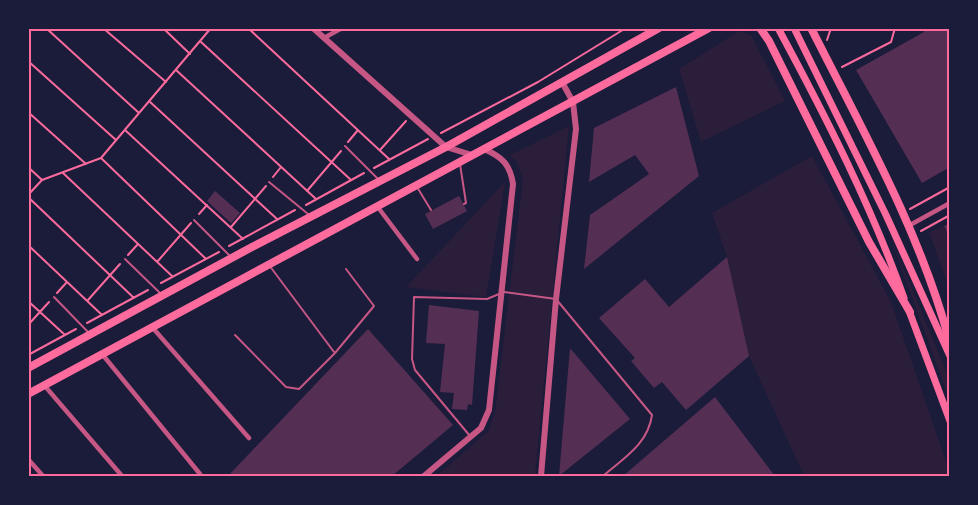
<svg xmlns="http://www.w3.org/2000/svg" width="978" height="505" font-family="Barlow,sans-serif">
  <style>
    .green { fill: #2a1e3b }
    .building { fill: #542f53 }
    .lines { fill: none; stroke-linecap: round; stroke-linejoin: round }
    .path { stroke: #ff6b9d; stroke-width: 2 }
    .service { stroke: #c65784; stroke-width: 2 }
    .minor { stroke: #c65784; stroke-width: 4.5 }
    .tertiary { stroke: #c65784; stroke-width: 6 }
    .secondary { stroke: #ff6b9d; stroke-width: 7 }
    .primary { stroke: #ff6b9d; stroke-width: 8 }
    .neatline { fill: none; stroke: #ff6b9d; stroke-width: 2 }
  </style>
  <rect width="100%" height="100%" fill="#1b1b3a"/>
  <path class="green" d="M739 31 751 35 785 101 701 142 679 69Z
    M569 126 535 476H437L489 430 495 412 523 179 517 162 510 155Z
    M812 156 891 302 949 470V476H804L749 356 727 257 712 213Z
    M505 182 486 297 406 287Z
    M944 226 949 238V288L929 232Z
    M890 236 949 378V399Z"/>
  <path class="building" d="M925 28H950V167L922 183 856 70 924 32Z
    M676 87 699 176 584 269 590 215 649 174 635 155 589 182 594 128Z
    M215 191 240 213 231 223 207 201Z
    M459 196 467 211 433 229 425 214Z
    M950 223V238L944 226Z
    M727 257 749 356 686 410 662 382 654 388 631 361 635 358 599 318 645 279 669 307Z
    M429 305 479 311 472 405 468 404 467 410 452 409 454 393 440 392 445 344 426 343Z
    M368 329 453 425 392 476H228Z
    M570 348 630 419 559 476Z
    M715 397 775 476H623Z"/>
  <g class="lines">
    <path class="path" d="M46 28 139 113
      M103 28 166 82
      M163 28 190 54
      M248 28 389 159
      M827 40 831 28
      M201 42 351 180
      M28 61 116 140
      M842 67 891 42 895 28
      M176 70 316 199
      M149 101 277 219
      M28 112 86 164
      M125 130 243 239
      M441 133 538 82 626 28
      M348 142 358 130
      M380 150 406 121
      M101 158 205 258
      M28 167 42 180
      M374 168 428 139
      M63 173 172 276
      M273 177 281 167
      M307 191 341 151
      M28 195 42 180 101 158 211 28
      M28 197 134 298
      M306 205 364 173
      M910 209 950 187
      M199 214 207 205
      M231 227 266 186
      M921 231 950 215
      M28 245 102 315
      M229 246 295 210
      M128 255 138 244
      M157 262 191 223
      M161 283 219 252
      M57 293 67 282
      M88 300 120 264
      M28 301 65 335
      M87 323 148 290
      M28 325 49 302
      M28 355 76 329"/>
    <path class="service" d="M345 146 378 179
      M460 164 466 203 464 204
      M269 182 308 214
      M417 187 431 210
      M194 220 230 256
      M125 259 160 293
      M269 265 334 352
      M504 292 556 299 652 415C648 444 624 458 603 476
      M54 297 88 332
      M235 335 286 387 299 389 335 353 374 306 346 269
      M470 436 415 370 412 359 414 297 487 299 499 294"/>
    <path class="minor" d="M324 38 342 28
      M377 206 417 259
      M910 225 950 203
      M152 327 249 438
      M102 354 200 474
      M44 385 122 476
      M28 459 43 476"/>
    <path class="tertiary" d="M313 28 446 147 472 155
      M424 476 481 428 489 410 513 184C510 164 502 157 484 149
      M541 476 556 299 576 129 573 102 562 82"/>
    <path class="secondary" d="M778 28C825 115 871 205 904 298
      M794 28 886 215 950 356
      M908 308 950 421"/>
    <path class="primary" d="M760 28 769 41 869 242 910 312
      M811 28C863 131 920 231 950 343
      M28 368 252 247 446 147 659 28
      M28 394 709 28"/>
  </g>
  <rect width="978" height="505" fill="none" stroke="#1b1b3a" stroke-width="60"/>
  <rect x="30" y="30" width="918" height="445" class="neatline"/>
</svg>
